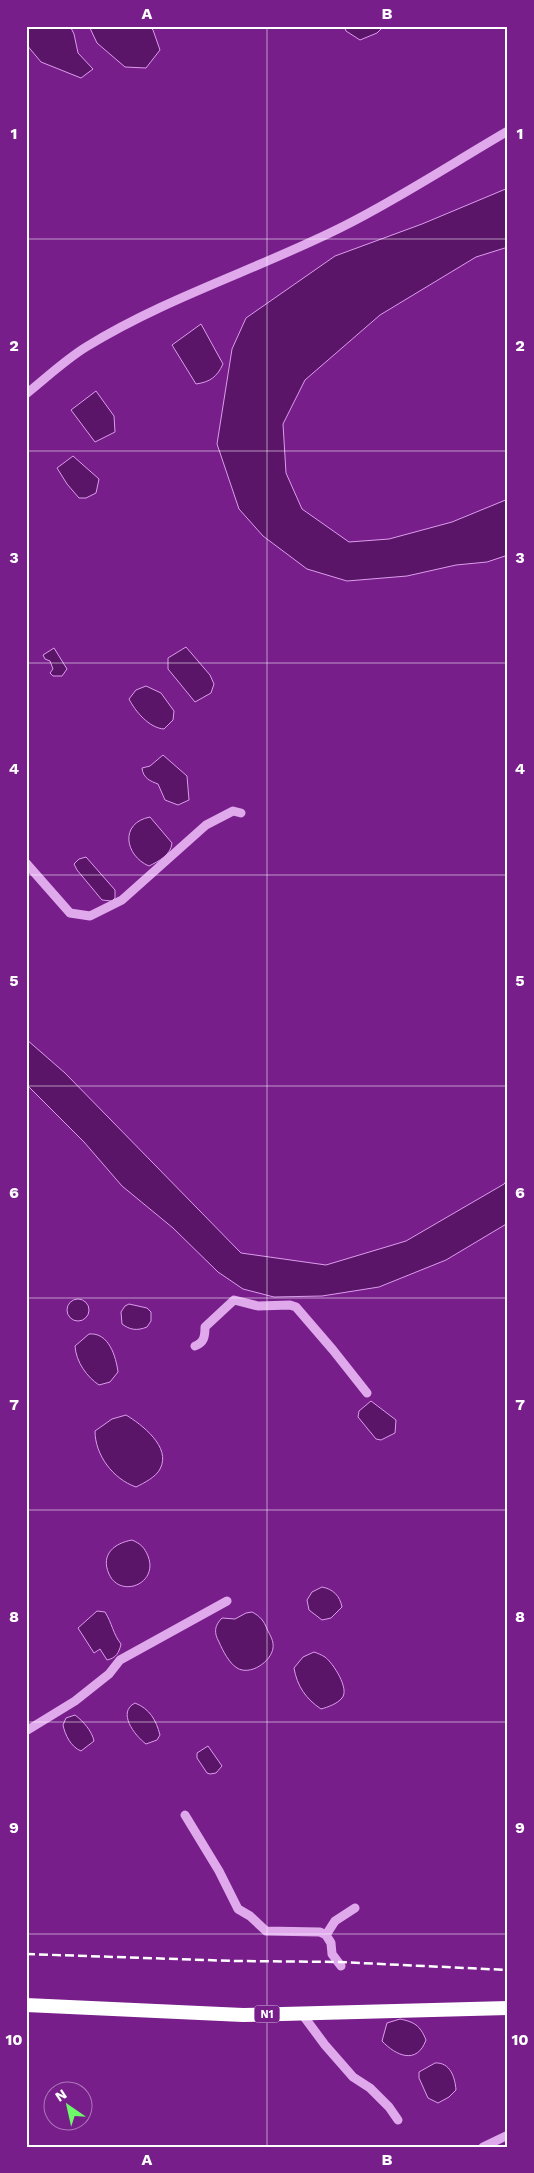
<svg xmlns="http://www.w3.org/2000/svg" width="534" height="2173" font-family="'Work Sans',sans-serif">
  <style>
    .water { fill: #5a1468; stroke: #dd9ded }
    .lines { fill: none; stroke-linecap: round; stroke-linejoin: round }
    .minor { stroke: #dfa9ec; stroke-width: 9 }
    .highway { stroke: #fff; stroke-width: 14 }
    .rail { stroke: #fff; stroke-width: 2.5; stroke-dasharray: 9 4; stroke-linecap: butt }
    .grid { fill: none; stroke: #fff; stroke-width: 1; stroke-opacity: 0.55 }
    .labels { text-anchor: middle; stroke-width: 4.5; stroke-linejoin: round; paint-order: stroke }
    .shield { fill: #771e8a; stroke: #d6bcdc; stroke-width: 1 }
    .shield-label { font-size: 11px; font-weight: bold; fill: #fff }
    .neatline { fill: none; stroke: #fff; stroke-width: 2 }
    .grid-label { font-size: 16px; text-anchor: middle; font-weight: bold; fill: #fff }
  </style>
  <rect width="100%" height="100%" fill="#771e8a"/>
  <path class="water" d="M31 26H70L74 34 78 53 93 69 81 78 41 62 26 44V32Z
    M89 26H149L153 30 160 50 146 68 125 67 97 43Z
    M344 26H384L377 33 360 40 346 31Z
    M508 188V247L476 257 380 315 305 380 283 424 286 473 302 509 349 542 389 539 452 522 508 499V555L487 562 456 565 407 576 347 581 307 569 263 536 239 509 217 444 232 349 246 318 335 256 422 224Z
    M201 324 223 364C217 377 210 382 196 384L172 345Z
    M96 391 114 416 115 432 95 442 71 410Z
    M73 456 99 479 96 493 86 498H79L67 484 57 468Z
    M186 647 210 675 214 684 211 693 195 702 168 669V658Z
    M54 648 67 669 62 676H53L50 673 53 669 50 661 45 659 43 655Z
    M146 686 161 693 174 711 173 720 164 729C149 728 135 711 129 699L136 690Z
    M163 755 187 776 189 800 178 805 165 800 158 784C150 781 143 778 142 768L150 766Z
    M150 817 172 843C171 855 159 861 149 866 125 856 119 823 150 817Z
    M86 857 115 890V898L112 901 102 900 77 870 74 864 79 859Z
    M26 1039 65 1073 241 1253 326 1265 406 1241 504 1184 508 1179V1223L446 1260 379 1287 322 1296 274 1297 243 1289 218 1272 173 1228 122 1186 84 1142 26 1084Z
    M67 1310a11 11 0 1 1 22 0a11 11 0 1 1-22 0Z
    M129 1304 147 1308 151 1312V1321L147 1327C137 1331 130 1330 122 1324L121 1312 125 1306Z
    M89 1334C109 1332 116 1357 118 1372L110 1382 99 1385C87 1377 76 1362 75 1346Z
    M371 1401 396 1420 395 1433 381 1440 376 1439 358 1417 359 1411Z
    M126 1415C141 1424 172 1447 160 1469 156 1477 144 1483 136 1487 113 1479 95 1455 95 1431L112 1419Z
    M132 1540C141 1544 144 1547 148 1556 159 1584 120 1599 109 1574 100 1554 115 1543 132 1540Z
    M322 1587C333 1589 340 1596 342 1607L331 1618 322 1620 309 1610 307 1600 312 1592Z
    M97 1611 105 1612C112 1623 113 1634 121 1644 119 1653 116 1658 107 1660L100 1649 94 1653 78 1628Z
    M252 1612C260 1616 264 1621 267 1629 270 1635 274 1641 273 1648 271 1662 250 1676 237 1668 229 1663 223 1651 219 1642 214 1633 214 1626 222 1618L235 1619 246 1613Z
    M314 1652C317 1653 322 1655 325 1657 333 1663 350 1689 342 1698 337 1704 328 1707 321 1709 306 1699 297 1686 294 1668L303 1657Z
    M135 1703C150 1709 156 1720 160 1735L157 1740 146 1744C134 1735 117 1712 135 1703Z
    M75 1715C83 1721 92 1731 94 1741L81 1751C71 1747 65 1735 63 1725L66 1718Z
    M208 1746 222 1766 216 1773 210 1774 207 1773 197 1758V1753Z
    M400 2019C414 2022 420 2025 426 2040 417 2065 396 2056 382 2041L387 2023Z
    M435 2063C450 2062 455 2077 456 2090L449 2097 438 2103 428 2098 419 2078V2072Z"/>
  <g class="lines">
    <path class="minor" d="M26 394C46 378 65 360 86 347 167 297 259 269 344 226 400 198 453 163 508 131
      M26 863 70 913 90 916 122 900 206 825 233 811 241 813
      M195 1346C204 1342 205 1337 205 1327L234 1300 258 1306 290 1305 296 1307 333 1350 367 1393
      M26 1731 75 1701 109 1674 120 1660 227 1601
      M185 1815 219 1871 238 1909 250 1916 266 1931 320 1932 326 1935 331 1943 332 1954 341 1966
      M326 1935 335 1921 355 1908
      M302 2014 325 2045 353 2077 370 2088 389 2107 398 2120
      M483 2147 508 2135"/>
    <path class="highway" d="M26 2005 243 2015 508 2008"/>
    <path class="rail" d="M26 1954 234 1961 339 1962 508 1970"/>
  </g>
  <path class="grid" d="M267 26V2147M26 239H508M26 451H508M26 663H508M26 875H508M26 1086H508M26 1298H508M26 1510H508M26 1722H508M26 1934H508"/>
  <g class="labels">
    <rect class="shield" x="254.5" y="2005.5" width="25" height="17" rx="4"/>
    <g class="shield-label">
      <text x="267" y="2018">N1</text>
    </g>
  </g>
  <rect width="534" height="2173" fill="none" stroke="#771e8a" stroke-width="55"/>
  <g transform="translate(68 2106) rotate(326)"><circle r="24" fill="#771e8a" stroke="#ad78b9"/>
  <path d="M0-4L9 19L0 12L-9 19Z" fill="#6dfa69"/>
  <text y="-8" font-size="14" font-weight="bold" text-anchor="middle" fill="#ffffff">N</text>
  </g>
  <rect x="28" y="28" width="478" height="2118" class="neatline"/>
  <g class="grid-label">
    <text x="147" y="19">A</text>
    <text x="387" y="19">B</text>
    <text x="14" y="139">1</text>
    <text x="520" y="139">1</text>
    <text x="14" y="351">2</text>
    <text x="520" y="351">2</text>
    <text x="14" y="563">3</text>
    <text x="520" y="563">3</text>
    <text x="14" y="774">4</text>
    <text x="520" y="774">4</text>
    <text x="14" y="986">5</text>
    <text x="520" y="986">5</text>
    <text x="14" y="1198">6</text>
    <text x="520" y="1198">6</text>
    <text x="14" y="1410">7</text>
    <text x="520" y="1410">7</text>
    <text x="14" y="1622">8</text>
    <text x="520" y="1622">8</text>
    <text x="14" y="1833">9</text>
    <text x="520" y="1833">9</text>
    <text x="14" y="2045">10</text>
    <text x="520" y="2045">10</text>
    <text x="147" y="2165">A</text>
    <text x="387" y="2165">B</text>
  </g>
</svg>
